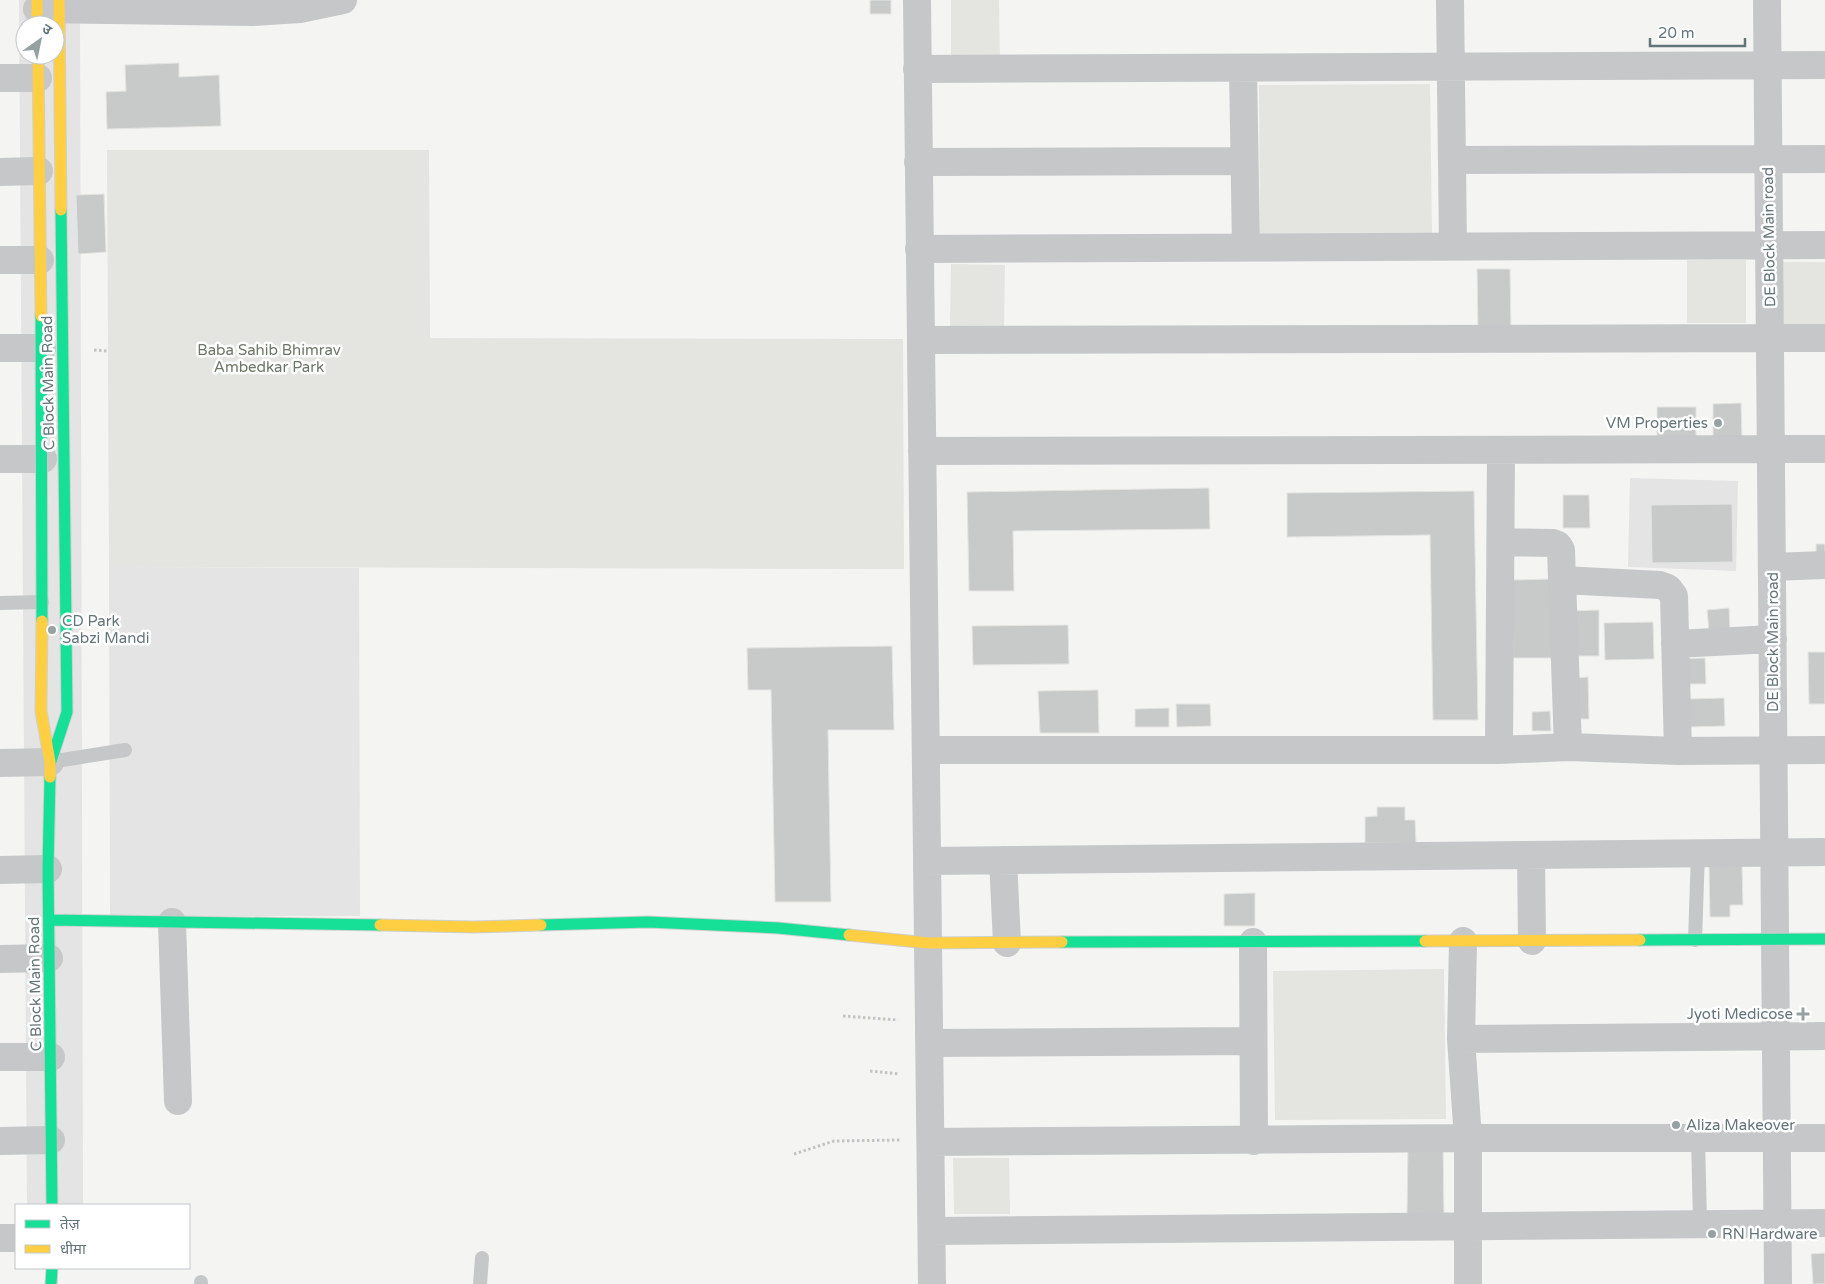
<svg xmlns="http://www.w3.org/2000/svg" width="1825" height="1284" font-family="'Varela Round','Noto Sans Devanagari',sans-serif">
  <style>
    .built { fill: #e3e4e3; fill-rule: evenodd }
    .green { fill: #e4e5e1 }
    .building { fill: #c8caca; stroke: #e4e4e2 }
    .lines { fill: none; stroke-linecap: round; stroke-linejoin: round }
    .fast-casing { stroke: #cfd0d0; stroke-width: 13 }
    .slow-casing { stroke: #cfd0d0; stroke-width: 13 }
    .path { stroke: #c4c4c5; stroke-width: 3; stroke-dasharray: 2.5 2.5; stroke-linecap: butt }
    .lane { stroke: #c5c7c8; stroke-width: 14 }
    .street { stroke: #c5c7c8; stroke-width: 28 }
    .fast { stroke: #16e098; stroke-width: 11 }
    .slow { stroke: #ffcf43; stroke-width: 11 }
    .poi-dot { fill: #96a1a4; stroke: #fff; stroke-width: 2 }
    .labels { text-anchor: middle; stroke-width: 5; stroke-linejoin: round; paint-order: stroke }
    .street-label { font-size: 15px; fill: #64757a; stroke: #fff }
    .park-label { font-size: 15px; fill: #6d7766; stroke: #fff }
    .poi-label { font-size: 15px; fill: #64757a; stroke: #fff; text-anchor: start }
  </style>
  <rect width="100%" height="100%" fill="#f4f4f3"/>
  <path class="built" d="M19 0H80L83 1205H27ZM25 25H55V55H25Z
    M1630 478 1738 481 1736 571 1628 567Z
    M109 567 359 568 360 916H110Z"/>
  <path class="green" d="M951 0H999L1000 60H951Z
    M1430 84 1432 233 1260 235 1259 85Z
    M107 150H429L430 338 903 339 904 569 109 567Z
    M1687 260H1746V323H1687Z
    M1783 262H1825V326L1783 325Z
    M951 264 1005 265 1004 329 950 327Z
    M1444 969 1446 1119 1275 1120 1273 971Z
    M953 1158H1009L1010 1214H954Z"/>
  <path class="building" d="M870 0H891V14H870Z
    M179 63V77L219 75 221 126 107 129 106 92 126 91 125 65Z
    M104 194 106 252 78 254 76 195Z
    M1477 269H1510L1511 333H1478Z
    M1741 403 1742 437H1713V404Z
    M1657 407H1696V440L1657 441Z
    M1209 488 1210 529 1013 531 1014 591H969L967 492Z
    M1474 491 1478 720H1433L1430 535 1287 537V493Z
    M1563 495H1589L1590 528H1563Z
    M1732 504 1733 562 1652 563 1651 505Z
    M1816 544H1825V559H1816Z
    M1552 579 1553 658H1513L1512 580Z
    M1729 608 1730 630 1709 631 1707 610Z
    M1599 610V656H1568L1567 611Z
    M1653 622 1654 659 1605 660 1604 623Z
    M1068 625 1069 664 973 665 972 626Z
    M892 646 894 730H828L831 902H775L771 690H748L747 648Z
    M1808 652H1825V704H1809Z
    M1705 658 1706 684H1677L1676 659Z
    M1588 677 1589 719H1573L1572 678Z
    M1098 690 1099 733H1040L1038 691Z
    M1724 698 1725 726 1688 727 1687 699Z
    M1176 704H1210L1211 726 1177 727Z
    M1169 708V727H1135V709Z
    M1550 711 1551 731H1532V712Z
    M1377 807H1405V820H1415L1416 843H1365V817L1377 816Z
    M1709 866H1742L1743 905H1730V917H1710Z
    M1255 893V926H1224V894Z
    M1408 1144 1443 1145 1444 1216 1407 1214Z
    M1825 1253V1284H1813L1811 1254Z"/>
  <g class="lines">
    <g class="fast-casing">
      <path id="fast" d="M41 316 42 621
        M51 761 67 712 61 210
        M50 777 48 869 52 1205
        M49 920 380 925
        M541 925 648 922 778 928 849 935
        M1640 940 1825 939
        M1062 942 1425 941
        M51 1284 52 1268"/>
    </g>
    <g class="slow-casing">
      <path id="slow" d="M37 0V25
        M59 0 61 210
        M38 55 41 316
        M42 621 41 711 50 762V777
        M380 925 474 927 541 925
        M849 935 928 943 1062 942
        M1425 941 1640 940"/>
    </g>
    <path class="path" d="M94 350 108 351
      M843 1016 898 1020
      M870 1071 899 1074
      M794 1154 834 1141 900 1140"/>
    <path class="lane" d="M0 603 42 602
      M50 762 125 750
      M1695 940 1698 853
      M1698 1138 1700 1222
      M201 1282V1284
      M480 1284 482 1258"/>
    <path class="street" d="M917 0 932 1284
      M1450 0 1453 246
      M1767 0 1778 1284
      M37 9 252 12 300 9 343 0
      M1243 68 1246 247
      M917 69 1825 65
      M0 78H38
      M1452 160 1825 159
      M918 162 1244 161
      M0 172 39 171
      M919 249 1825 245
      M0 260H40
      M921 340 1825 338
      M0 348H42
      M922 451 1825 449
      M0 459H43
      M1501 542 1553 543 1558 545 1561 550 1568 747
      M1772 567 1825 565
      M1562 580 1660 585 1668 588 1674 596 1678 751
      M1675 644 1773 639
      M926 750H1499L1568 747 1678 751 1825 750
      M1499 750 1501 450
      M0 763 50 762
      M1531 855 1532 941
      M1003 860 1007 943
      M927 861 1825 852
      M0 870 48 869
      M172 922 178 1101
      M1463 941 1461 1039 1468 1138V1284
      M1253 942 1254 1141
      M0 959 49 958
      M1461 1039 1825 1036
      M930 1043 1253 1041
      M0 1057H51
      M0 1141 51 1140
      M931 1142 1468 1138H1825
      M932 1231 1825 1223
      M0 1238H16"/>
    <use href="#fast" class="fast"/>
    <use href="#slow" class="slow"/>
  </g>
  <g class="poi-dot">
    <circle cx="1718" cy="423" r="5"/>
    <circle cx="52" cy="630" r="5"/>
    <path d="M1800.5 1006.5h5v5h5v5h-5v5h-5v-5h-5v-5h5z"/>
    <circle cx="1676" cy="1125" r="5"/>
    <circle cx="1712" cy="1234" r="5"/>
  </g>
  <g class="labels">
    <g class="street-label">
      <text transform="translate(1769 237) rotate(-91)" y="5">DE Block Main road</text>
      <text transform="translate(48 383) rotate(-91)" y="5">C Block Main Road</text>
      <text transform="translate(1773 642) rotate(-90)" y="5">DE Block Main road</text>
      <text transform="translate(35 984) rotate(-91)" y="5">C Block Main Road</text>
    </g>
    <g class="park-label">
      <text x="269" y="355">Baba Sahib Bhimrav<tspan x="269" dy="17">Ambedkar Park</tspan></text>
    </g>
    <g class="poi-label">
      <text x="1708" y="428" text-anchor="end">VM Properties</text>
      <text x="62" y="626">CD Park<tspan x="62" dy="17">Sabzi Mandi</tspan></text>
      <text x="1793" y="1019" text-anchor="end">Jyoti Medicose</text>
      <text x="1686" y="1130">Aliza Makeover</text>
      <text x="1722" y="1239">RN Hardware</text>
    </g>
  </g>
  <rect x="15" y="1204" width="175" height="65" fill="#ffffff" stroke="#c1c8ca"/>
  <rect x="25" y="1220" width="25" height="8" fill="#16e098" stroke="#c1c8ca"/>
  <text x="60" y="1229" font-size="15" fill="#64757a">तेज़</text>
  <rect x="25" y="1245" width="25" height="8" fill="#ffcf43" stroke="#c1c8ca"/>
  <text x="60" y="1254" font-size="15" fill="#64757a">धीमा</text>
  <g transform="translate(40 40) rotate(33)"><circle r="24" fill="#ffffff" stroke="#c1c8ca"/>
  <path d="M0-4L9 19L0 12L-9 19Z" fill="#96a1a4"/>
  <text y="-8" font-size="14" font-weight="bold" text-anchor="middle" fill="#64757a">उ</text>
  </g>
  <path d="M1650 38v8h95v-8" fill="none" stroke="#64757a" stroke-width="2.5"/>
  <text x="1658" y="38" font-size="15" fill="#64757a" stroke="#ffffff" stroke-width="4" paint-order="stroke">20 m</text>
</svg>
